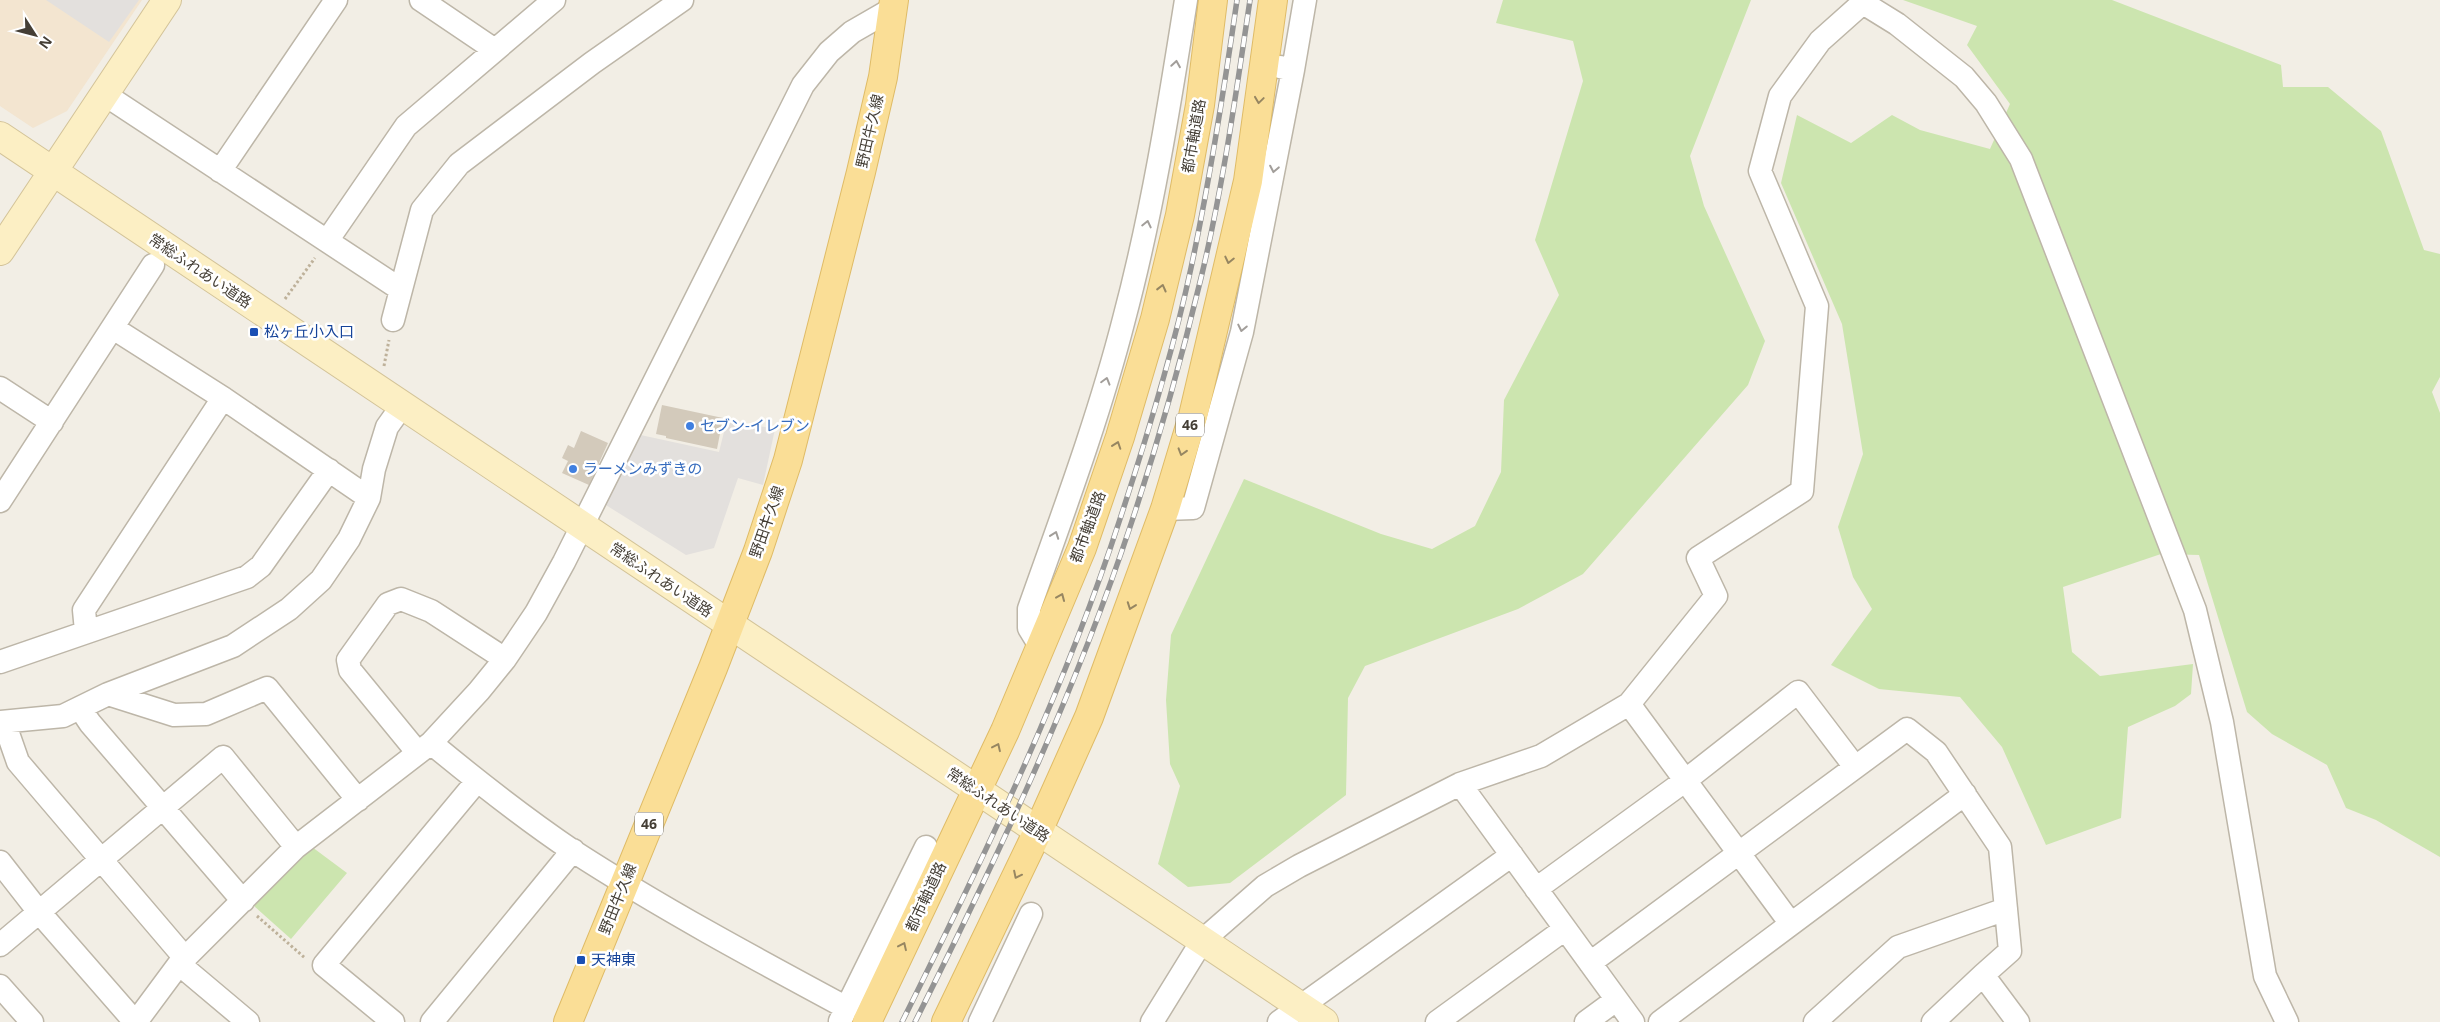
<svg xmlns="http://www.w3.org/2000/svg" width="2440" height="1022" font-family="'Open Sans','Noto Sans JP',sans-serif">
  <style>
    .commercial { fill: #f3e5d0 }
    .green { fill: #cce5af }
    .parking { fill: #e3e0dd }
    .building { fill: #d3cabb }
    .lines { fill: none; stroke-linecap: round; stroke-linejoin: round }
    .street-casing { stroke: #bdb6a8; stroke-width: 25 }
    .secondary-casing { stroke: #d3c398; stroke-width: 30 }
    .primary-casing { stroke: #dfbb66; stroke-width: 30 }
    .path { stroke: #beb19a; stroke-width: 3; stroke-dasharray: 2.5 2.5; stroke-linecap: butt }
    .street { stroke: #fff; stroke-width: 22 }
    .secondary { stroke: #fcefc4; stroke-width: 28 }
    .primary { stroke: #fade96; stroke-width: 28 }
    .rail-casing { stroke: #949494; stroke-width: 5.5 }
    .rail { stroke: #fff; stroke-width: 4; stroke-dasharray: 11; stroke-linecap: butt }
    .oneway { stroke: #a29e9a }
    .oneway2 { stroke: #968661 }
    .transit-dot { fill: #1a4fb4; stroke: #fff; stroke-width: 2 }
    .shop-dot { fill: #3f7fe0; stroke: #fff; stroke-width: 2 }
    .labels { text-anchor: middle; stroke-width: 5; stroke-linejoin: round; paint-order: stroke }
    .shield { fill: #fff; stroke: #7c7872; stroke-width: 1 }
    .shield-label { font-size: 14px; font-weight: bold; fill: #443e35 }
    .street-label { font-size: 15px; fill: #443e35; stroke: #fff }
    .transit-label { font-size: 15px; fill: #164399; stroke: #fff; text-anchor: start }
    .shop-label { font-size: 15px; fill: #366cbe; stroke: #fff; text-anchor: start }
  </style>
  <rect width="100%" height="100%" fill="#f2eee5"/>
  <path class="commercial" d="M0 0H142L67 111 33 128 0 106Z"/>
  <path class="green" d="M1503 0H1751L1690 156 1704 206 1765 341 1748 385 1583 574 1518 609 1365 666 1348 698 1346 795 1230 883 1188 887 1158 864 1180 786 1170 764 1166 700 1171 635 1244 479 1381 534 1432 549 1475 526 1501 472 1504 400 1559 295 1535 240 1583 81 1573 41 1496 23Z
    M1903 0H2112L2281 65 2283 87H2328L2381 131 2424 250 2440 254V377L2432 392 2440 413V857L2376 820 2346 808 2327 765 2272 734 2247 712 2199 555 2161 554 2063 587 2072 652 2100 676 2193 664 2191 694 2175 706 2128 727 2121 818 2046 845 2002 747 1960 697 1879 689 1831 665 1872 609 1853 577 1838 527 1863 454 1842 324 1781 183 1797 115 1851 143 1892 115 1920 130 1990 149 2010 104 1967 45 1977 26Z
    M312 847 347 873 291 939 254 906Z"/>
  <path class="parking" d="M46 0H139L109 42Z
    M727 420 775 429 763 485 738 478 714 548 686 555 601 502 636 434 719 452Z"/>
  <path class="building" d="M662 405 723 418 717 449 666 438V436L656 434Z
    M581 431 608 443 589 485 562 473 568 461 562 458 568 445 574 448Z"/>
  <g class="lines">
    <g class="street-casing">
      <path id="street" d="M421 0 495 50
        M1863 3 1897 24 1964 77 1986 103 2021 159 2195 610 2222 722 2265 976 2287 1022
        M1280 67 1293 70 1305 0
        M104 94 400 289
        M220 171 336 0
        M327 241 406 126 554 0
        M393 320 422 210 459 164 592 63 682 0
        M113 328 223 398 369 498
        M0 388 52 422
        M0 501 153 265
        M1165 509 1193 508 1242 332 1293 70
        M86 631 84 610 223 398
        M1040 646 1029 628V609C1063 513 1099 417 1124 319 1152 214 1169 107 1186 0
        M0 662 247 577 261 566 329 470
        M108 694 174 715 206 714 267 688 358 800
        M1629 704 1791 924
        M80 708 90 723 243 901
        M0 722 63 716 108 694 233 646 289 609 321 580 349 539 369 498 374 469 387 427 402 406
        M4 722 18 762 185 958
        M431 743C477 781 524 818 573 851 661 908 754 958 847 1008
        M418 753 350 670 348 660 388 604 401 599 431 611 505 659
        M1460 784 1633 1022
        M0 862 39 912 135 1022
        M1536 889 1686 780 1798 692 1855 767
        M0 945 223 757 296 847
        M1590 963 1907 729 1936 752 2000 847 2010 951 1983 975
        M179 964 248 1022
        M0 986 32 1022
        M840 1021 926 847
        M136 1022 179 964 296 847 431 743 479 691 505 659 536 613 564 562 803 85 829 52 852 32 892 9
        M393 1022 324 965 477 781
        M432 1022 573 850
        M980 1022 1031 914
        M1152 1022 1202 941 1265 886 1299 866 1460 784 1541 756 1629 704 1716 596 1698 558 1802 491 1817 306 1760 171 1780 96 1820 41 1866 0
        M1279 1022 1512 855
        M1437 1022 1565 929
        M1586 1022 1616 1000
        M1660 1022 1965 794
        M1815 1022 1898 947 2006 909
        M1933 1022 1983 975 2018 1022"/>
    </g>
    <g class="secondary-casing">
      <path id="secondary" d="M0 136 1324 1022
        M0 251 167 0"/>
    </g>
    <g class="primary-casing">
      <path id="primary" d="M568 1022 713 668 758 551 788 460 861 172 883 77 894 0
        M867 1022 1005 731 1082 548 1120 437 1155 319 1180 215 1200 105 1213 0
        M946 1022 1038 831 1089 717 1165 509 1193 416 1248 181 1273 0"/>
    </g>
    <path class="path" d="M285 299 315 258
      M384 366 389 340
      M257 916 305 958"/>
    <use href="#street" class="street"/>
    <use href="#secondary" class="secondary"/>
    <use href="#primary" class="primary"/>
    <g class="rail-casing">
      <path id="rail" d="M902 1022C983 859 1064 692 1120 519 1147 437 1173 352 1191 268 1210 179 1224 90 1237 0
        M915 1022C996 860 1074 696 1131 524 1158 443 1181 361 1201 278 1223 187 1236 93 1250 0"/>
    </g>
    <use href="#rail" class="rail"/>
  </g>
  <defs><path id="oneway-chevron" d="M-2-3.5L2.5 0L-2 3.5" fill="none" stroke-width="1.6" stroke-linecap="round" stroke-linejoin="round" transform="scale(1.25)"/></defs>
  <g class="oneway">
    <use href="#oneway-chevron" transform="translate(1176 64) rotate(-81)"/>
    <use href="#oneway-chevron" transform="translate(1274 169) rotate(101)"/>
    <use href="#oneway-chevron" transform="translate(1147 224) rotate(-77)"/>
    <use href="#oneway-chevron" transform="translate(1242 328) rotate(102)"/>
    <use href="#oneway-chevron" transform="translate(1106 381) rotate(-74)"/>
    <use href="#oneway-chevron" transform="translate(1055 535) rotate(-70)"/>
  </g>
  <g class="oneway2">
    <use href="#oneway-chevron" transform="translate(1259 100) rotate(98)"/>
    <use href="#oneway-chevron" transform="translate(1229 260) rotate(103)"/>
    <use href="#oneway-chevron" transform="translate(1162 288) rotate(-76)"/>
    <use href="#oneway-chevron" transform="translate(1117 445) rotate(-71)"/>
    <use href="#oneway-chevron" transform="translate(1182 452) rotate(107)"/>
    <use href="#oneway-chevron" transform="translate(1061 597) rotate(-67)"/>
    <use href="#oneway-chevron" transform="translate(1131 606) rotate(110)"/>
    <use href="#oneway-chevron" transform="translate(997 747) rotate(-65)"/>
    <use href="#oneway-chevron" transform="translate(1017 875) rotate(116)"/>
    <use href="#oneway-chevron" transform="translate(903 946) rotate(-65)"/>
  </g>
  <g class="transit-dot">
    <rect x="249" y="327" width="10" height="10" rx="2.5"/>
    <rect x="576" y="955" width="10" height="10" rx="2.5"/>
  </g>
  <g class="shop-dot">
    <circle cx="690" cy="426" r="5"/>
    <circle cx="573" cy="469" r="5"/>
  </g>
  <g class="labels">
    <g class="shield">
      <rect x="1176" y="413.5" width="28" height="23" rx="4"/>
      <rect x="635" y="812.5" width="28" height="23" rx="4"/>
    </g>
    <g class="shield-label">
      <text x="1190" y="430">46</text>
      <text x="649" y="829">46</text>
    </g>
    <g class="street-label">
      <text transform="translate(870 131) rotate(-77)" y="5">野田牛久線</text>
      <text transform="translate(1194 136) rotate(-80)" y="5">都市軸道路</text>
      <text transform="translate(200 271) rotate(34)" y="5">常総ふれあい道路</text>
      <text transform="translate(767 522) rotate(-71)" y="5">野田牛久線</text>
      <text transform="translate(1088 527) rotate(-70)" y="5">都市軸道路</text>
      <text transform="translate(661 580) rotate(34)" y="5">常総ふれあい道路</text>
      <text transform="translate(998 805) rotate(34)" y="5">常総ふれあい道路</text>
      <text transform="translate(926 897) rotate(-65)" y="5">都市軸道路</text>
      <text transform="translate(618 899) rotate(-68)" y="5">野田牛久線</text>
    </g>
    <g class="transit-label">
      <text x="264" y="337">松ヶ丘小入口</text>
      <text x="591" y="965">天神東</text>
    </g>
    <g class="shop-label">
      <text x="700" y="431">セブン-イレブン</text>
      <text x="583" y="474">ラーメンみずきの</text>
    </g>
  </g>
  <g transform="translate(35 35) rotate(126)" stroke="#ffffff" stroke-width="4" paint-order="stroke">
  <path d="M0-4L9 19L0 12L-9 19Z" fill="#443e35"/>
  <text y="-8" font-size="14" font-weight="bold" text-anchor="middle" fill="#443e35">N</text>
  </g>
</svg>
